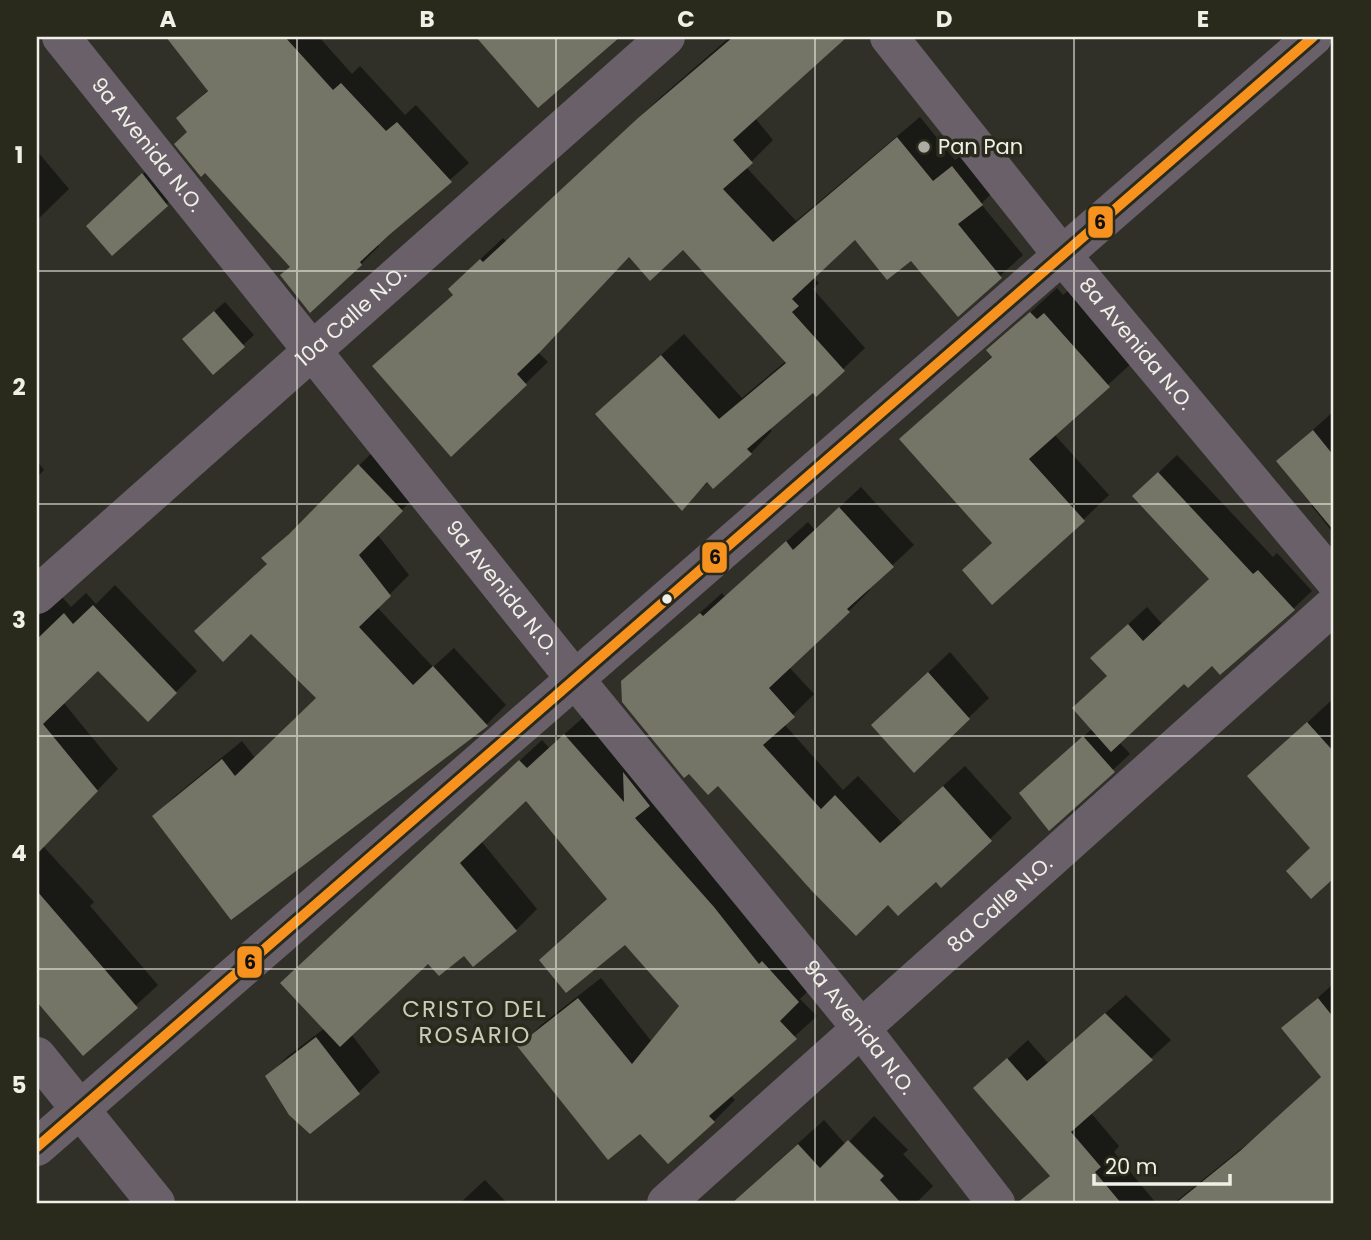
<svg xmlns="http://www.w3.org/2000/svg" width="1371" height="1240" font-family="Poppins,sans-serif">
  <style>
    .shadow { fill: #0007 }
    .building { fill: #747567 }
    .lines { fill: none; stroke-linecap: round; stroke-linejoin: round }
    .minor { stroke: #696069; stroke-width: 38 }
    .bus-1-casing { stroke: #292a1c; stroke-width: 16 }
    .bus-1 { stroke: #f7921f; stroke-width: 10 }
    .grid { fill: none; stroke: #f0f0e7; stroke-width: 2; stroke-opacity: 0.55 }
    .poi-dot { fill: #adada4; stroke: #292a1c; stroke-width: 2.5 }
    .bus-dot { fill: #f0f0e7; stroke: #292a1c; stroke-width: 2.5 }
    .labels { text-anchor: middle; stroke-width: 7; stroke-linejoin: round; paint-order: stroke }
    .street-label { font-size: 21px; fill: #f0f0e7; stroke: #292a1c }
    .poi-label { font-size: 21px; fill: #f0f0e7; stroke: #292a1c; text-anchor: start }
    .neighbourhood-label { font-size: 23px; letter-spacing: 2px; fill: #cbccba; stroke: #292a1c }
    .line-badge { stroke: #292a1c; stroke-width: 2.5 }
    .pale-badge-label { font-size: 19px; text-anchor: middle; font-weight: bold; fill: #111 }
    .neatline { fill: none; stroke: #f0f0e7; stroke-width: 2.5 }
    .grid-label { font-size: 23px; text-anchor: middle; font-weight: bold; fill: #f0f0e7 }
  </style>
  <rect width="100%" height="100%" fill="#303028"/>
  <path class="shadow" d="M168 37H260L265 43 272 37H319L352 74 360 66 405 115 416 105 469 163 377 244 379 246 361 264 292 266 178 118 209 89Z
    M503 37H617L552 94Z
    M730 37H845L755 118 773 140 746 167 796 221 920 117 955 160 974 145 1004 181 981 204 1023 255 958 314 912 259 855 238 813 277 819 283 813 289 865 348 843 369 813 390 769 428 772 431 751 453 709 481 682 508 597 414 684 334 742 398 786 361 683 247 629 255 538 352 548 362 451 455 454 294 472 267 503 238 506 241 662 96Z
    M37 151 69 189 37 220Z
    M164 154 188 184 112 254 109 206Z
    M1057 288 1063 295 1070 289 1134 361 1054 434 1109 495 1083 520 964 570 993 542 902 439 993 355 989 350Z
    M225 302 254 335 213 372 194 329Z
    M1334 411V534L1311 505 1313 503 1278 461Z
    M379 446 421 491 377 534 409 575 377 607 433 667 454 648 506 705 487 724 231 918 155 816 174 797 242 741 255 758 318 697 268 563 264 558Z
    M1177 455 1273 557 1277 553 1312 591 1264 636 1184 681 1119 742 1130 754 1049 829 1021 793 1093 728 1109 675 1111 640 1147 607 1162 624 1211 578 1153 478Z
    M37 461 44 470 37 477Z
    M861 487 914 545 868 588 870 590 849 611 789 667 814 694 784 724 843 790 858 776 902 823 965 766 1012 818 941 885 936 880 888 903 718 784 623 682 722 593 725 597 808 522 815 530Z
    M37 578 61 596 71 607 86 593 96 604 115 585 197 671 148 720 98 668 63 702 118 769 43 846 94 902 90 906 158 985 84 1053 37 999Z
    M950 652 989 698 914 771 894 705Z
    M1334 698V876L1311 896 1312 847 1249 776Z
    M587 714 819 980 800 999 817 1016 730 1095 735 1100 714 1121 640 1132 520 1046 541 1025 601 978 652 1042 681 1006 625 942 562 939 608 898 526 799 481 841 537 909 516 930 465 953 428 962 351 1034 380 1072 359 1092 310 1132 267 1077 288 1056 325 1028 304 961 542 740 549 748Z
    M1334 983V1203H1174L1262 1132 1323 1076 1284 1029Z
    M1126 995 1171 1040 1091 1113 1119 1146 1114 1152 1156 1203H1021L1051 1175 976 1088 1028 1040 1048 1063Z
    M874 1116 908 1150 903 1154 933 1186 916 1203H732L824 1120 846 1145Z
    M485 1180 507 1203H460Z"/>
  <path class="building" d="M166 37H285L333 90 341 83 386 131 397 122 452 182 389 235 360 262 362 265 310 313 280 275 290 267 205 173 201 177 174 144 187 132 176 118 208 91Z
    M476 37H620L538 108Z
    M733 37H847L733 140 753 163 723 189 773 242 897 137 933 181 952 166 983 205 958 224 1002 278 958 317 911 261 887 280 855 240 792 299 799 306 792 312 845 371 816 397 813 393 747 449 752 454 713 489 707 482 682 511 595 414 661 355 719 419 786 363 683 250 650 281 629 257 539 353 517 374 527 385 451 457 372 366 453 295 448 289 480 259 483 262 638 118Z
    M142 173 168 206 112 256 86 226Z
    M214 311 245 347 213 375 182 339Z
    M1030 312 1037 319 1044 313 1110 387 1029 459 1085 521 992 605 962 570 992 543 899 439 992 357 986 350Z
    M1313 430 1334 456V531L1276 461Z
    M358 464 403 511 359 555 391 596 359 627 413 685 433 666 488 726 231 920 152 816 222 759 235 776 316 698 251 634 223 662 194 631 267 564 261 558 289 534Z
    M1158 472 1253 574 1258 570 1295 610 1220 675 1212 666 1188 688 1184 684 1111 752 1072 708 1107 676 1090 658 1128 624 1143 641 1209 579 1132 496Z
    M839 507 894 567 847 609 850 612 769 688 795 717 763 745 821 809 835 795 880 843 943 786 992 841 941 888 936 882 898 916 888 905 856 936 811 890 718 786 708 795 689 774 684 778 622 702 621 681 700 613 703 616 786 541 793 550Z
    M93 605 177 693 148 722 98 671 43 724 98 791 37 854V639L64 613 73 624Z
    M928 672 970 719 914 773 871 725Z
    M1307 722 1334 752V878L1311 899 1286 871 1310 848 1247 776Z
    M564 734 624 802 623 772 650 806 635 818 714 907 759 964 762 961 799 1002 780 1021 797 1039 709 1116 715 1122 668 1164 640 1134 608 1160 517 1046 578 998 632 1064 679 1006 625 945 566 993 539 960 607 899 526 801 460 863 517 931 473 967 464 956 439 976 428 964 340 1047 280 983 519 760 527 768Z
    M1083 736 1115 772 1049 831 1019 793Z
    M37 891 138 1008 83 1056 37 1002Z
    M1318 998 1334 1018V1203H1176L1240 1151 1321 1077 1281 1028Z
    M1105 1013 1153 1060 1071 1132 1101 1167 1095 1172 1121 1203H1017L1050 1176 973 1088 1007 1058 1027 1081Z
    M316 1037 360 1094 310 1134 289 1115 265 1076Z
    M848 1140 884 1176 880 1180 901 1203H732L798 1144 820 1168Z"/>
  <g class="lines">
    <g class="minor">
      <path id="s1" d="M61 37 575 679 860 1027 996 1203"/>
      <path id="s2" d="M889 37 1062 255 1334 580"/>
      <path id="s3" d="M37 595 666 37"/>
      <path d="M37 1056 156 1203"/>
      <path d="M37 1147 1313 37"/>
      <path id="s4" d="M666 1203 1334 605"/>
    </g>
    <g class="bus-1-casing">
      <path id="bus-1" d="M37 1147 1313 37"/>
    </g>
    <use href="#bus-1" class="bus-1"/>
  </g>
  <path class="grid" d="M297 37V1203M556 37V1203M815 37V1203M1074 37V1203M37 271H1334M37 504H1334M37 736H1334M37 969H1334"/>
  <circle class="poi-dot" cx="924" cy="147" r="7"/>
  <circle class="bus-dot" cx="667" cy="599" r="6"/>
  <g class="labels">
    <g class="street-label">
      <text dy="7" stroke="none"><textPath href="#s1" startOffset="138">9a Avenida N.O.</textPath></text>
      <text dy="7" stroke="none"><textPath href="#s3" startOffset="420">10a Calle N.O.</textPath></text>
      <text dy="7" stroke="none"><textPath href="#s2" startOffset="394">8a Avenida N.O.</textPath></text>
      <text dy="7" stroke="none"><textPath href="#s1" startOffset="705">9a Avenida N.O.</textPath></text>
      <text dy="7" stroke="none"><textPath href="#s4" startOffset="448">8a Calle N.O.</textPath></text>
      <text dy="7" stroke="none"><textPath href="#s1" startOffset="1272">9a Avenida N.O.</textPath></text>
    </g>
    <g class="poi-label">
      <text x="938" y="154">Pan Pan</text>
    </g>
    <g class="neighbourhood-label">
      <text x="475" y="1017">CRISTO DEL<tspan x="475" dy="26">ROSARIO</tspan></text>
    </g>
  </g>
  <g class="line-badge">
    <rect x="1087" y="205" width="27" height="34" rx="7" fill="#f7921f"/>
    <rect x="701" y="541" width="27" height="33" rx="7" fill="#f7921f"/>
    <rect x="236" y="945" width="27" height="34" rx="7" fill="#f7921f"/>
  </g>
  <g class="pale-badge-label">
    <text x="1100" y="229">6</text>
    <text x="715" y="564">6</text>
    <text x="250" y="969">6</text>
  </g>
  <rect width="1371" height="1240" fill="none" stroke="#292a1c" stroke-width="77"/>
  <path d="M1094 1174v10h136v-10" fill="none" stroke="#f0f0e7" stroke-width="3.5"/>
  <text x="1105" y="1174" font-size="21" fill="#f0f0e7" stroke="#292a1c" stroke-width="5" paint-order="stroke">20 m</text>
  <rect x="38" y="38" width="1294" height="1164" class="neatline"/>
  <g class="grid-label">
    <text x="168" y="27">A</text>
    <text x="427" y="27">B</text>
    <text x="686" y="27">C</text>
    <text x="944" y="27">D</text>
    <text x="1203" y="27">E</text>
    <text x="19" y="163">1</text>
    <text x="19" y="395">2</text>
    <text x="19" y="628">3</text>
    <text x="19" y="861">4</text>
    <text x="19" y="1093">5</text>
  </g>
</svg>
